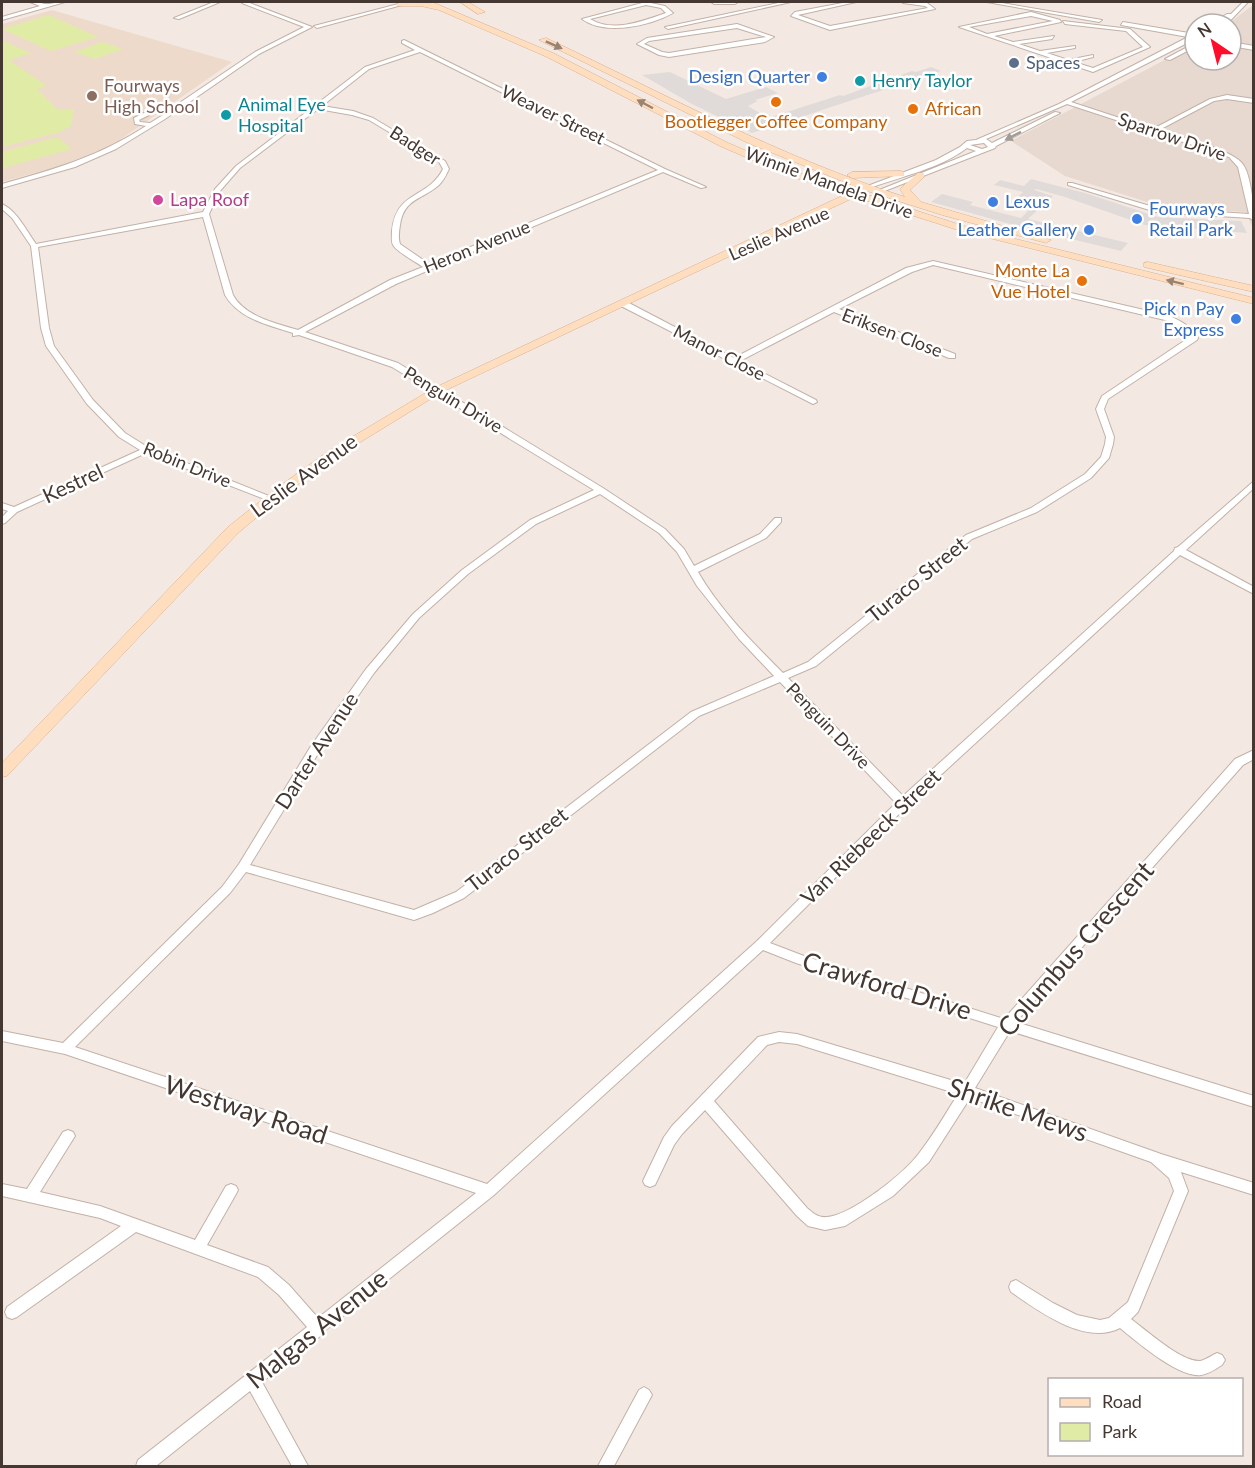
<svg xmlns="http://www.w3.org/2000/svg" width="1255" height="1468" font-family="Lato,sans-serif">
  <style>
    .residential { fill: #e7d9cf }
    .education { fill: #eedaca }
    .green { fill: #e0eca6 }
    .parking { fill: #e0dbd8 }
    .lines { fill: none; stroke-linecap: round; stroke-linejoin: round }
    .street-casing { stroke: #c2b1a7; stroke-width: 2 }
    .secondary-casing { stroke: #dab18f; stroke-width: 1 }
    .street { fill: #fff; fill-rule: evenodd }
    .secondary { fill: #ffdec0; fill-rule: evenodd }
    .oneway { fill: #998372 }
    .oneway2 { fill: #a29c98 }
    .service-dot { fill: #5c6f8a; stroke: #fff; stroke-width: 2 }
    .shop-dot { fill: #3f7fe0; stroke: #fff; stroke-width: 2 }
    .culture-dot { fill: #0f9aa8; stroke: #fff; stroke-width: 2 }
    .education-dot { fill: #8d6e63; stroke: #fff; stroke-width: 2 }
    .food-dot { fill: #e8710a; stroke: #fff; stroke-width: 2 }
    .hotel-dot { fill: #d1479c; stroke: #fff; stroke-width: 2 }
    .labels { text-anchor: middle; stroke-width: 5; stroke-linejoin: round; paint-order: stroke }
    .far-service-label { font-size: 18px; fill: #4e5e75; stroke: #fff; text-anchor: start }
    .far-shop-label { font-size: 18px; fill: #366cbe; stroke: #fff; text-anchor: end }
    .far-culture-label { font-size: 18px; fill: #0d838f; stroke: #fff; text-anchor: start }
    .far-education-label { font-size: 18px; fill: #785e54; stroke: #fff; text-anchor: start }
    .far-food-label { font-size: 18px; fill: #c56008; stroke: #fff; text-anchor: start }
    .far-street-label { font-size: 18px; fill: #453832; stroke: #fff }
    .far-hotel-label { font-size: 18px; fill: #b23c85; stroke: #fff; text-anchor: start }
    .street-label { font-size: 21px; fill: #453832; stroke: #fff }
    .near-street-label { font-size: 26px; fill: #453832; stroke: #fff }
  </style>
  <rect width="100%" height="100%" fill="#f3e9e2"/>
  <path class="residential" d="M1253 5V228L1245 212 1163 207 1065 176 1011 141 1195 44V60H1231V24H1228Z"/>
  <path class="education" d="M52 10 232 62 111 146 60 166 2 182V24Z"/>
  <path class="green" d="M49 15 98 37 51 51 2 29Z
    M2 41 31 53 9 60 47 86 37 89 58 110 74 109 71 126 60 132 2 147Z
    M102 42 123 49 95 59 74 52Z
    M57 137 72 149 2 168V152Z"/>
  <path class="parking" d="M931 67 941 71 752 133 692 104 642 75 670 72 726 99 766 87 778 93 755 100 758 101 748 106 768 118 840 95 843 96 912 71 916 72Z
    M1031 179 1085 193 1158 217 1241 221 1247 233 1145 225 1065 197 1036 189 1034 190 1053 196 1028 219 1128 243 1121 251 1021 227 931 202 942 194 973 202 970 205 1021 218 1032 207 1013 201 1023 192 994 185 1000 180 1024 186Z"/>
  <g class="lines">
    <g class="street-casing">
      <path id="street" d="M30 2C36 1 39 3 45 4 51 5 58 1 65 2L2 20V17L40 6Z
        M214 2H220L179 19 174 18Z
        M242 2H247L312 27 259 54 165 119 116 149 75 167 2 188V184C55 169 98 157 146 126L135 124 134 118 156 107 172 108 255 52 304 27 242 3ZM157 111 168 112 150 123 140 122 139 120Z
        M406 2H413L317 28 314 26Z
        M646 2 665 6 673 13C650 26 605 36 582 19ZM646 5 661 8 666 13C643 21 613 33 590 19Z
        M711 2H738L735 4H714Z
        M783 2H791L668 29 665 27Z
        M848 2H856L798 15 830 26 928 8 925 6 903 3V2L927 3 935 9 830 30 791 16 795 12Z
        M987 2H996L1102 20 1099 22Z
        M1243 2H1248L1227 24H1221L1226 19 1217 24H1210L1227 14H1231Z
        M1031 12 1060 20 1061 22 994 36 1013 42 1054 36 1052 39 1019 44 1040 51 1075 46V48L1047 53 1068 60 1093 55V57L1074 62 1093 68 1143 47 1126 31 1065 24 1063 21 1130 29 1150 47 1093 72 959 27ZM1031 16 1053 21 987 34 969 27Z
        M1123 22 1195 34V39L1071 102 1153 129 1210 99 1227 95 1254 99V103L1227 99 1214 101 1159 130C1177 136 1236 150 1244 166 1251 178 1254 207 1254 221L1250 218 1156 212 1068 185V183H1072L1157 208 1249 214 1238 167 1229 157 1067 104 986 139 992 143 1055 112 1060 113 996 146 995 148 882 192 877 191 976 151 967 148C939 169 902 176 870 188L865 187 936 160 960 147 967 141 976 140 1059 104 1188 37 1121 25ZM984 143 988 147 982 149 970 145Z
        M737 24 774 37 765 42 669 57 659 55 637 44 647 38ZM737 28 766 37 669 53 662 52 644 44 649 41Z
        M404 40 665 169 706 187 701 188 663 172 396 284 305 332 398 363 603 488 665 529 684 549 694 566 760 534 775 518H781V522L766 538 698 572C720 610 752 642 783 673L808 662 966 535 1031 508 1085 474 1101 457 1105 444 1106 437 1096 409 1102 396 1190 337 1180 327 1165 320 933 265 912 272 839 309 955 354V358H949L834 312 740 361 816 400 817 402 813 404 621 306V302H627L734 358 906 268 933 261 1170 316C1182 322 1191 326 1198 338L1197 340 1108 399 1104 409 1114 437 1113 444 1109 458 1091 478 1037 512 972 539 816 666 788 678 903 796 1174 551 1175 548 1178 547 1254 481V488L1186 550 1254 587V594L1180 555 907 806 770 943 804 956 1004 1019 1235 759 1254 750V759L1243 765 1016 1022 1254 1096V1107L1010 1031 975 1088 1161 1154 1254 1183V1195L1181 1172 1188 1191 1138 1312 1131 1319C1146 1330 1181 1362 1200 1361 1206 1360 1212 1355 1217 1353L1222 1355 1225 1360 1222 1365C1216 1369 1208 1374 1201 1375 1179 1378 1137 1342 1120 1328 1085 1346 1039 1311 1011 1292L1009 1287 1011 1282 1016 1280 1053 1303 1077 1315 1100 1320 1109 1318 1128 1302 1174 1191 1169 1178 1151 1162 970 1098 929 1162 893 1196 845 1226 825 1230 808 1226 797 1216 705 1110 682 1134 674 1145 655 1185 650 1187 645 1185 643 1181 664 1137 672 1126 758 1037 779 1032 797 1034 964 1084 998 1027 796 963 763 950 494 1195 324 1331 323 1334 262 1382 308 1466H292L250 1391 156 1466H136L138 1460 307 1327 279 1295 258 1277 136 1232 17 1317 12 1319 7 1317 5 1312 7 1307 121 1226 100 1218 2 1196V1184L27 1189 63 1132 68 1130 73 1132 75 1136 40 1192 100 1206 195 1240 226 1186 231 1184 236 1186 238 1190 236 1194 207 1245 268 1267 289 1285 318 1318 476 1193 65 1054 2 1041V1031L63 1043 222 887 239 864 311 746 366 669 413 614 462 570 530 520 594 490 392 367 299 335 293 336V333C268 325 239 319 225 295L203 217 38 247 49 328 54 346 93 400 125 433 149 448 274 498 270 501 267 500 146 453 17 512 5 523 2 524V517L8 511 2 509V503L14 507 140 450 119 437 87 404 46 346 41 328 31 246 12 218 2 209V204C17 211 26 230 36 244L203 212 215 189 236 166 365 67 415 50 402 43V41ZM420 52 658 170 429 264 400 244C398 238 399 231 400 225 404 198 422 200 439 185 444 180 446 175 449 169L445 161 373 118 353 111 322 106 369 69ZM318 109 352 115 369 120 439 162 443 169C428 199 396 190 392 231 392 235 391 241 393 245 397 252 416 262 423 267L390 280 298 330C276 323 245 317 233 295L209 214 220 191 240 168ZM600 494 659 533 677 552 697 586 739 639 774 676 691 712 456 892 414 910 250 865 319 752 374 673 419 618 468 574 536 524ZM780 682 896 803 757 941 487 1184 75 1047 230 893 246 872 414 920 433 913 464 898 699 716ZM779 1042 797 1044 958 1094C946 1113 934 1134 920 1152 905 1173 852 1215 827 1217 818 1218 813 1213 807 1208L714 1101 767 1045Z
        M1231 42 1254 46V50L1231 46Z
        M1195 43V47L1170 60 1165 59Z
        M644 1387 649 1390 652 1395 614 1466H598L639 1390Z"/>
    </g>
    <g class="secondary-casing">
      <path id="secondary" d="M399 2H432L553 53 726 142 793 171 853 190 859 188 748 143 539 40 546 38C665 94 780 157 905 197L900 189 902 187 918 173H924V177L910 190 921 202 1051 240 1046 243 942 215 867 191 862 193 967 227 1254 298V304L961 231 855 197 442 392 336 457 286 493 238 533 7 776 2 777V763L228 527 277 488 327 452 434 388 846 194 787 175 720 146 547 57 439 10 421 6H396Z
        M460 2H468L485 12 478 14Z
        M901 171 904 172V176L852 178 847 175 852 172Z
        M1148 262 1254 286V292L1144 267V263Z"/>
    </g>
    <use href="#street" class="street"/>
    <use href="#secondary" class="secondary"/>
  </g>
  <defs><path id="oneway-solid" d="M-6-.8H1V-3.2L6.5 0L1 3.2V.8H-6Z" transform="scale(1.5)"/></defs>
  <g class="oneway">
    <use href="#oneway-solid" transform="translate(554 45) rotate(24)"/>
    <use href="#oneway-solid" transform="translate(645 104) rotate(-152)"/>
    <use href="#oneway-solid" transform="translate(1175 282) rotate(-166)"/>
  </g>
  <use class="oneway2" href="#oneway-solid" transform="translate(1013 136) rotate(153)"/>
  <circle class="service-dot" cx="1014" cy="63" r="6"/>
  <g class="shop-dot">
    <circle cx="822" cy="77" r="6"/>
    <circle cx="993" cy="202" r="6"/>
    <circle cx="1137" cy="219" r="6"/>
    <circle cx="1089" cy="230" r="6"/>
    <circle cx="1236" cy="319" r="6"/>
  </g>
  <g class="culture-dot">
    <circle cx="860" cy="81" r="6"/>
    <circle cx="226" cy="115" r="6"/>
  </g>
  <circle class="education-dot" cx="92" cy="96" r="6"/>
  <g class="food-dot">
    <circle cx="776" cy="102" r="6"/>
    <circle cx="913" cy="109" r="6"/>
    <circle cx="1082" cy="281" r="6"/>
  </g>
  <circle class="hotel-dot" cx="158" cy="200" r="6"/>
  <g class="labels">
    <g class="far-service-label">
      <text x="1026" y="69">Spaces</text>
    </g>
    <g class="far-shop-label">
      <text x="810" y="83">Design Quarter</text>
      <text x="1005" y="208" text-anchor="start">Lexus</text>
      <text x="1149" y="215" text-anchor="start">Fourways<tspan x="1149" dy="21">Retail Park</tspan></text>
      <text x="1077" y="236">Leather Gallery</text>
      <text x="1224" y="315">Pick n Pay<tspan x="1224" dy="21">Express</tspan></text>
    </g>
    <g class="far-culture-label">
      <text x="872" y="87">Henry Taylor</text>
      <text x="238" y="111">Animal Eye<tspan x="238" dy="21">Hospital</tspan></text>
    </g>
    <g class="far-education-label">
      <text x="104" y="92">Fourways<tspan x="104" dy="21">High School</tspan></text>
    </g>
    <g class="far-food-label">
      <text x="925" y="115">African</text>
      <text x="776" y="128" text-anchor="middle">Bootlegger Coffee Company</text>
      <text x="1070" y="277" text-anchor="end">Monte La<tspan x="1070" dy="21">Vue Hotel</tspan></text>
    </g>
    <g class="far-street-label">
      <text transform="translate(553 115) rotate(26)" y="6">Weaver Street</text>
      <text transform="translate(1172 137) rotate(19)" y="6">Sparrow Drive</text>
      <text transform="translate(415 146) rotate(33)" y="6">Badger</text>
      <text transform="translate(829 183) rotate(20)" y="6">Winnie Mandela Drive</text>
      <text transform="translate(779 234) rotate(-24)" y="6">Leslie Avenue</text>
      <text transform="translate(477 247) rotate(-22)" y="6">Heron Avenue</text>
      <text transform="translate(892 333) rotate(21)" y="6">Eriksen Close</text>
      <text transform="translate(719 353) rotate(27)" y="6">Manor Close</text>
      <text transform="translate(453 400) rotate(31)" y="6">Penguin Drive</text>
      <text transform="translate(187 465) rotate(22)" y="6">Robin Drive</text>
      <text transform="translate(828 726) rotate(46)" y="6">Penguin Drive</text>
    </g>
    <g class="far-hotel-label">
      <text x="170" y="206">Lapa Roof</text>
    </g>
    <g class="street-label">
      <text transform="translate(304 476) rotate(-36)" y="7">Leslie Avenue</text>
      <text transform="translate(73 484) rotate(-25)" y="7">Kestrel</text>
      <text transform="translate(917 580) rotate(-39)" y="7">Turaco Street</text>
      <text transform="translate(317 751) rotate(-57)" y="7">Darter Avenue</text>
      <text transform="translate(871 837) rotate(-44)" y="7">Van Riebeeck Street</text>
      <text transform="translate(517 850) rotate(-38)" y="7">Turaco Street</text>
    </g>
    <g class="near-street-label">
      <text transform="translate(1076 949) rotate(-49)" y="9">Columbus Crescent</text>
      <text transform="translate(887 986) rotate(17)" y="9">Crawford Drive</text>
      <text transform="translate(246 1110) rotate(18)" y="9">Westway Road</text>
      <text transform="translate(1018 1110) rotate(19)" y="9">Shrike Mews</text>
      <text transform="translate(317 1329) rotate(-39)" y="9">Malgas Avenue</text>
    </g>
  </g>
  <rect width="1255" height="1468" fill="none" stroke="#453832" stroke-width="6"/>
  <rect x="1048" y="1378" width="195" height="78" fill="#ffffff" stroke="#b5afad" stroke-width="1.5"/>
  <rect x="1060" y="1398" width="30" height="9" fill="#ffdec0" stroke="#b5afad" stroke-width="1.5"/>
  <text x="1102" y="1408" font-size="18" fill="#453832">Road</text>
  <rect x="1060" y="1423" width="30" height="18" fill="#e0eca6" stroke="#b5afad" stroke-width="1.5"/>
  <text x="1102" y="1438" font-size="18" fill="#453832">Park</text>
  <g transform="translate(1213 42) rotate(325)"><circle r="28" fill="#ffffff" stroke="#b5afad" stroke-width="1.5"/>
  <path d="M0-4.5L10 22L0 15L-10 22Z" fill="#ff0d2b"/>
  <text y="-9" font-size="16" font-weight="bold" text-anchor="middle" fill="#453832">N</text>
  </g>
</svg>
